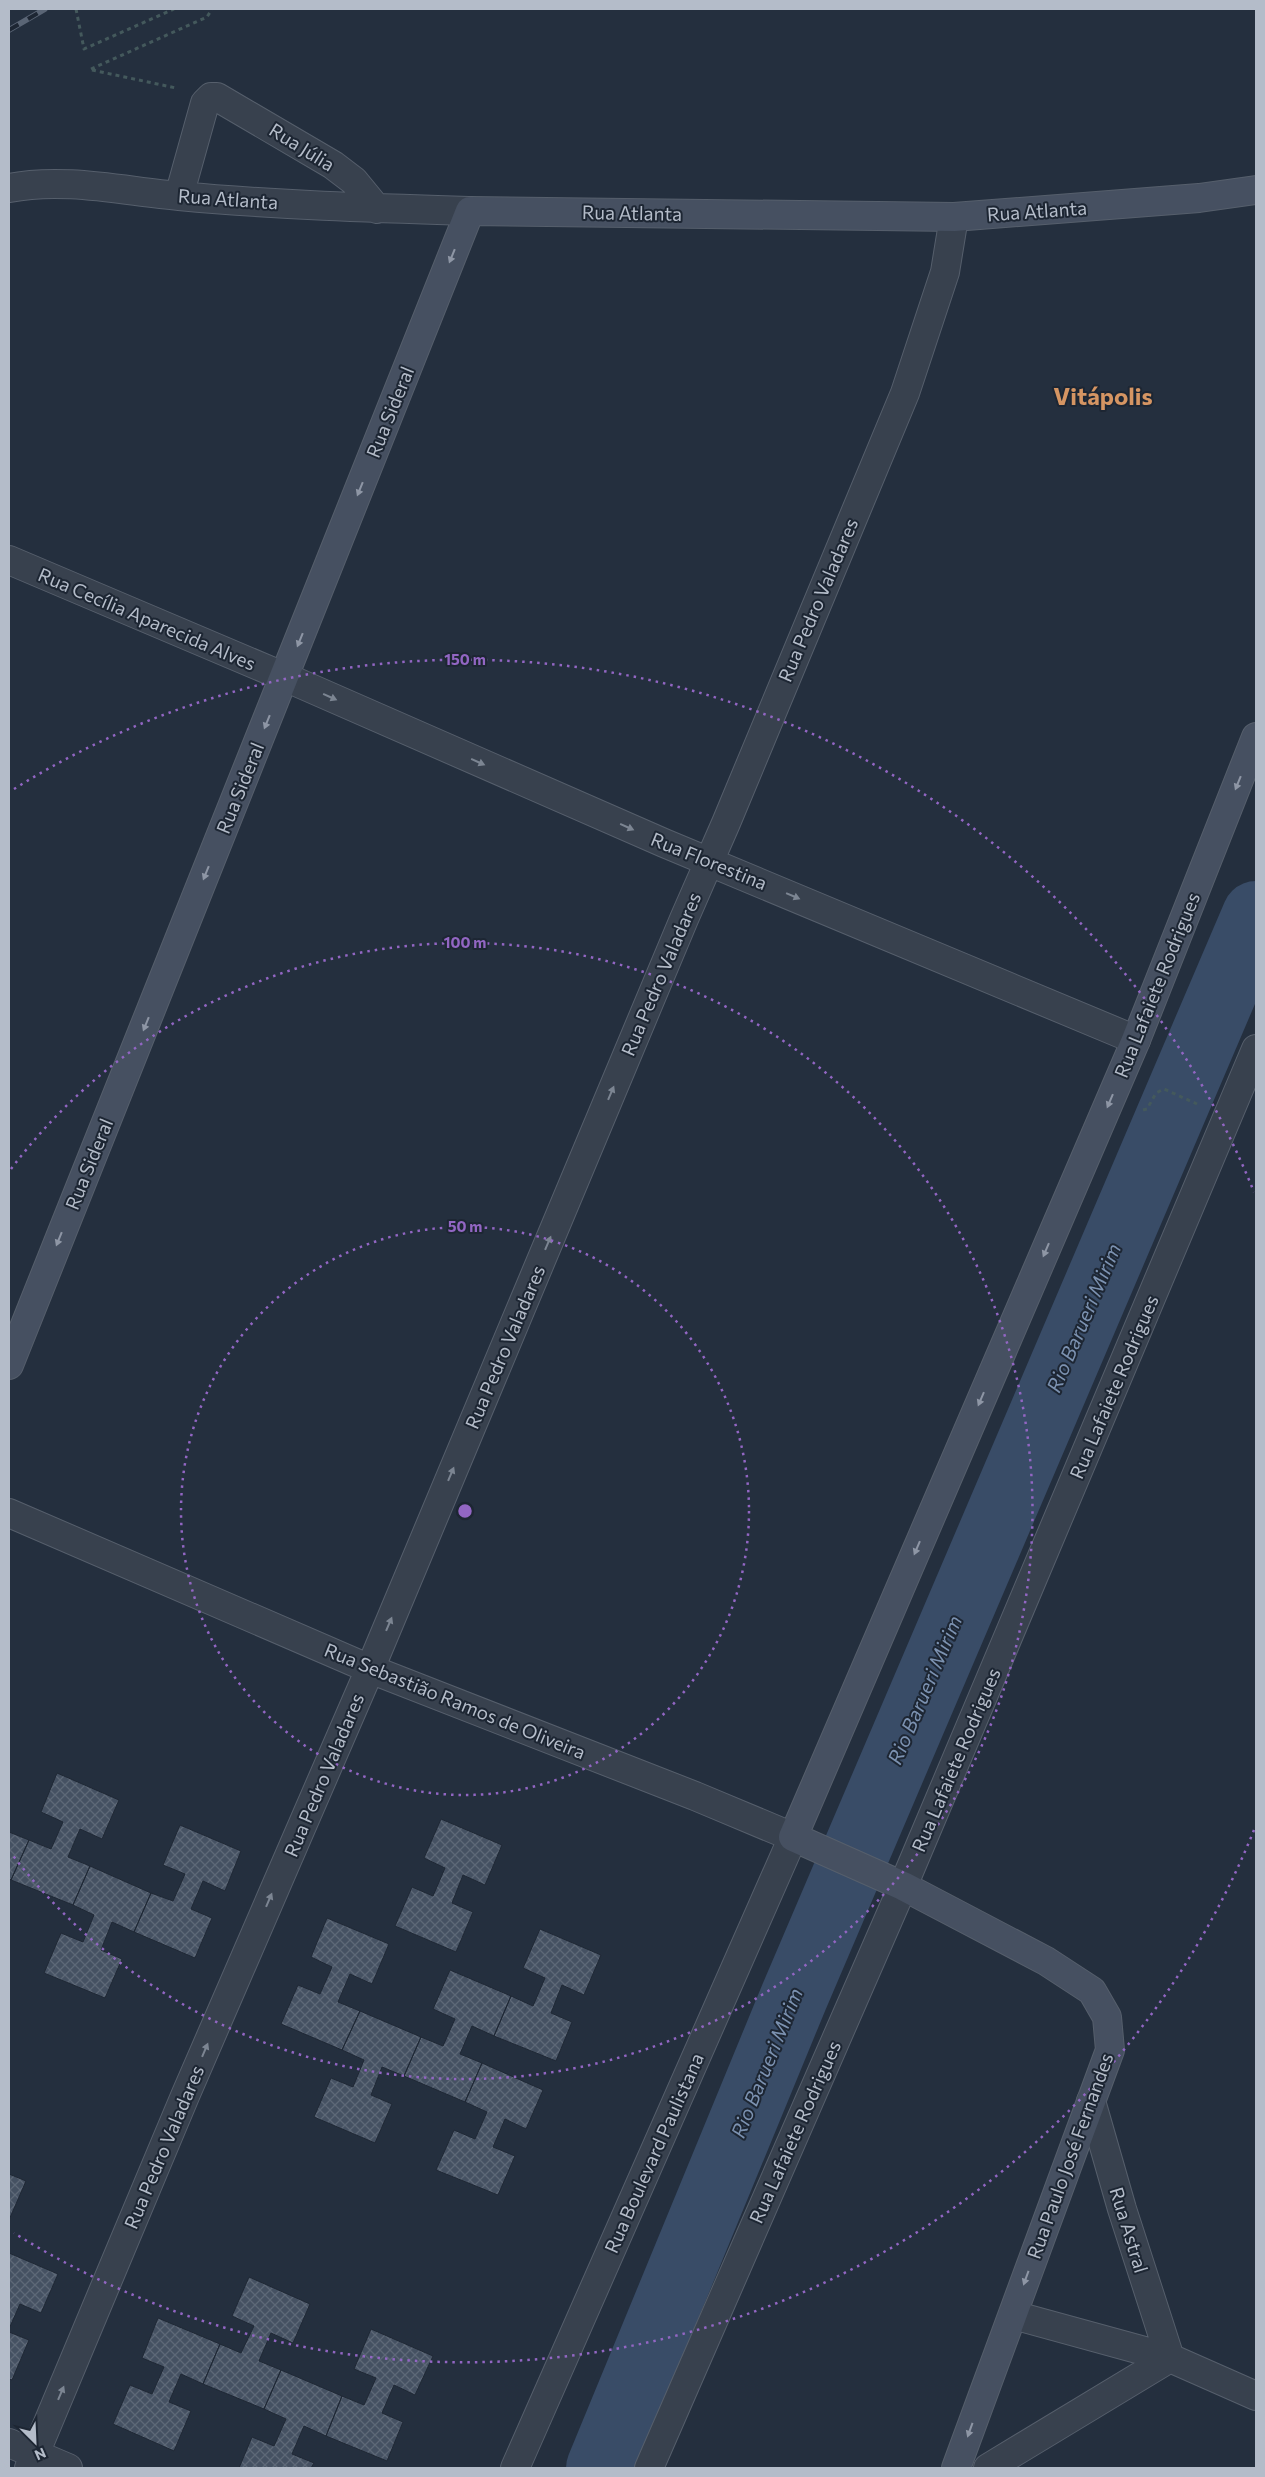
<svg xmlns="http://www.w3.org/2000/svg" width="1265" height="2477" font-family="Commissioner,sans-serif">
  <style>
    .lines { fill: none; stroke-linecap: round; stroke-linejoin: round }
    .river { stroke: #394c67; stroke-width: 68 }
    .building { fill: url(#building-cross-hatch); stroke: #1f2835 }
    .street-casing { stroke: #565f6c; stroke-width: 30 }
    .secondary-casing { stroke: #565f6c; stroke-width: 30 }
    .path { stroke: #44595c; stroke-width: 3; stroke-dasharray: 4 4; stroke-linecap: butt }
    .street { stroke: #38414e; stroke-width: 28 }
    .secondary { stroke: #465061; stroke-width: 28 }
    .rail-casing { stroke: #5a6575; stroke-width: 5.5 }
    .rail { stroke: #1d2633; stroke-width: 4; stroke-dasharray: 11; stroke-linecap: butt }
    .oneway { fill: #8e96a5 }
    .oneway2 { fill: #7c8592 }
    .ring { fill: none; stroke: #9266c3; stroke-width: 2.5; stroke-dasharray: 2.5 5 }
    .labels { text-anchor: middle; stroke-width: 4; stroke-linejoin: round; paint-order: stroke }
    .street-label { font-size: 19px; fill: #b4bcc9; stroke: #1d2633 }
    .water-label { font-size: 20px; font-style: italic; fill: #7c92b1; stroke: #1d2633 }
    .district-label { font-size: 24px; font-weight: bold; fill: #d59563; stroke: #1d2633 }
    .centre { fill: #9266c3; stroke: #1d2633; stroke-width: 2.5 }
    .ring-label { font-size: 15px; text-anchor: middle; font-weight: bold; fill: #9266c3; stroke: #1d2633; stroke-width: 4; stroke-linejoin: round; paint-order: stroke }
  </style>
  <defs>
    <pattern id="building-cross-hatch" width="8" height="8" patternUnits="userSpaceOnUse" patternTransform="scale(1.25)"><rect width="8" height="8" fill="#455162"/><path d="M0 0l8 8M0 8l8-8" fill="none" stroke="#5d6877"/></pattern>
  </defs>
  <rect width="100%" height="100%" fill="#242f3e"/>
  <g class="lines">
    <path class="river" d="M600 2468 794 1997 1256 915"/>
  </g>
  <path class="building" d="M57 1773 119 1800 102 1839 80 1829 68 1857 90 1866 73 1905 11 1880 29 1840 51 1849 63 1822 41 1812Z
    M441 1819 502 1845 485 1885 463 1875 452 1903 473 1912 456 1952 395 1926 412 1887 433 1896 445 1868 424 1858Z
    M180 1825 241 1851 225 1891 203 1881 191 1909 212 1918 195 1958 134 1932 151 1893 173 1901 185 1874 163 1865Z
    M9 1832 29 1840 11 1880 9 1878Z
    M90 1866 151 1893 134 1932 112 1922 101 1950 122 1959 105 1998 44 1973 61 1933 83 1942 94 1915 73 1905Z
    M327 1918 389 1944 372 1984 350 1974 338 2002 360 2011 342 2050 281 2024 298 1985 320 1994 332 1967 311 1957Z
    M540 1929 601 1955 584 1995 562 1985 551 2013 572 2022 556 2061 494 2036 511 1996 533 2006 545 1978 523 1968Z
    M450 1970 511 1996 494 2036 472 2026 460 2054 482 2063 465 2102 404 2076 421 2037 443 2046 455 2019 433 2009Z
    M360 2011 421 2037 404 2076 382 2067 371 2095 392 2104 375 2143 314 2117 331 2078 353 2087 364 2060 342 2050Z
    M482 2063 543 2090 526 2129 505 2119 493 2147 515 2156 498 2195 436 2170 454 2130 475 2139 487 2112 465 2102Z
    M9 2174 26 2181 9 2220Z
    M9 2253 58 2274 41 2313 20 2304 9 2329Z
    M249 2277 310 2304 293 2343 271 2333 259 2361 281 2370 264 2409 203 2384 220 2344 241 2353 254 2326 232 2316Z
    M158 2318 220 2344 203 2384 181 2374 169 2402 191 2411 174 2451 113 2424 130 2385 152 2394 164 2367 142 2358Z
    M371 2329 433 2356 415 2395 394 2385 382 2413 403 2422 387 2461 326 2436 342 2396 364 2405 376 2378 354 2369Z
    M9 2332 29 2340 12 2380 9 2379Z
    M281 2370 342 2396 326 2436 304 2426 292 2454 314 2463 311 2468H239L252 2437 274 2446 286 2419 264 2409Z"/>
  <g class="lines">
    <g class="street-casing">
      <path id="street" d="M9 188C64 177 123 191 179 196 275 205 373 208 470 211
        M179 196 205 103 211 97H217L333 165 354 181 377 209
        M9 560 285 677 664 843 1136 1040
        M9 1513 370 1669 695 1796 793 1837 515 2468
        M1091 2101 1122 2209 1170 2358 1256 2396
        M9 2443 68 2468
        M29 2468 185 2096 370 1669 684 919 726 823 905 393 945 272 954 217
        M649 2468 903 1886 1256 1049
        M988 2468 1170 2358 1013 2315"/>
    </g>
    <g class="secondary-casing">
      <path id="secondary" d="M9 1365 470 211 954 217 1199 198 1256 190
        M956 2468 1110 2050 1107 2017 1092 1991 1046 1961 903 1886 793 1837 1136 1040 1256 737"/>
    </g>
    <path class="path" d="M76 9 84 49 174 9
      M91 69 207 17 212 9
      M92 70 176 88
      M1143 1110 1147 1109 1156 1093 1164 1089 1197 1104"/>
    <use href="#street" class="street"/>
    <use href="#secondary" class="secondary"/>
    <g class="rail-casing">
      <path id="rail" d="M9 30 45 9"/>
    </g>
    <use href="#rail" class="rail"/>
  </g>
  <defs><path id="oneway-solid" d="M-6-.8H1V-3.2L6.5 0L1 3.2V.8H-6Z" transform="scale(1.25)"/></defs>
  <g class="oneway">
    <use href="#oneway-solid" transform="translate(452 256) rotate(112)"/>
    <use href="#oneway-solid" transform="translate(360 489) rotate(112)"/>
    <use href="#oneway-solid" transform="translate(300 640) rotate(112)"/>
    <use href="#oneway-solid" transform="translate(267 722) rotate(112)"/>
    <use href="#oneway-solid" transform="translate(1238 783) rotate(112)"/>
    <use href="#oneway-solid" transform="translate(206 873) rotate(112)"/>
    <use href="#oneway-solid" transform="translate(146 1024) rotate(112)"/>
    <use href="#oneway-solid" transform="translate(1110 1101) rotate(113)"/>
    <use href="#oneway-solid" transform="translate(59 1239) rotate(112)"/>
    <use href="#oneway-solid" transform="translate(1046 1250) rotate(113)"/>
    <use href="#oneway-solid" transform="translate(981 1399) rotate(113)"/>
    <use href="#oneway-solid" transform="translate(917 1548) rotate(113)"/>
    <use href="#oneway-solid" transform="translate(1026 2278) rotate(110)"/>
    <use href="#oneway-solid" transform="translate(970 2430) rotate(110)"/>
  </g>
  <g class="oneway2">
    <use href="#oneway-solid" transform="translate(330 697) rotate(24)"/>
    <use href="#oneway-solid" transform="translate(478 762) rotate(24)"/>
    <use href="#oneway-solid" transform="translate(627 827) rotate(24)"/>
    <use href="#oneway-solid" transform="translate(793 896) rotate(23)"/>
    <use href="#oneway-solid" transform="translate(611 1093) rotate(-67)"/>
    <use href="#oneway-solid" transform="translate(548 1243) rotate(-67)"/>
    <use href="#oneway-solid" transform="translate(451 1474) rotate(-67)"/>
    <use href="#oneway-solid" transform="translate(389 1624) rotate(-67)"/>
    <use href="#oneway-solid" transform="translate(269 1900) rotate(-67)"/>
    <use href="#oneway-solid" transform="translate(205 2050) rotate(-67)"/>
    <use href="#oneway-solid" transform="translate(61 2393) rotate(-67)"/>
  </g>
  <g class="ring">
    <circle cx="465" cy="1511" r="284"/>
    <path d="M11 1169A568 568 0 1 1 11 1853"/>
    <path d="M1254 1830A851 851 0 0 1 14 2233M14 789A851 851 0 0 1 1254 1192"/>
  </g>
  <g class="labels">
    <g class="street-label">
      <text transform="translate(302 147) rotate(32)" y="7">Rua Júlia</text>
      <text transform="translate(228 199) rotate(4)" y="7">Rua Atlanta</text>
      <text transform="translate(1037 211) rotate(-4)" y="7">Rua Atlanta</text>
      <text transform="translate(632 213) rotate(1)" y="7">Rua Atlanta</text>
      <text transform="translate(390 412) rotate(-68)" y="7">Rua Sideral</text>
      <text transform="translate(818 600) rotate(-67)" y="7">Rua Pedro Valadares</text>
      <text transform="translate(147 619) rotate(23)" y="7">Rua Cecília Aparecida Alves</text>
      <text transform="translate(240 788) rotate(-68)" y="7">Rua Sideral</text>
      <text transform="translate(709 861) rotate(22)" y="7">Rua Florestina</text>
      <text transform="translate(661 974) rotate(-67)" y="7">Rua Pedro Valadares</text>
      <text transform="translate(1157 985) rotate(-68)" y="7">Rua Lafaiete Rodrigues</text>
      <text transform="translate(89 1164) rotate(-68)" y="7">Rua Sideral</text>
      <text transform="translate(505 1347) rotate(-67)" y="7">Rua Pedro Valadares</text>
      <text transform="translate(1114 1387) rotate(-67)" y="7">Rua Lafaiete Rodrigues</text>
      <text transform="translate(455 1701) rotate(22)" y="7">Rua Sebastião Ramos de Oliveira</text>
      <text transform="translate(956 1760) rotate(-67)" y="7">Rua Lafaiete Rodrigues</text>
      <text transform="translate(324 1775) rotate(-67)" y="7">Rua Pedro Valadares</text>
      <text transform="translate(795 2132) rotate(-66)" y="7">Rua Lafaiete Rodrigues</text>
      <text transform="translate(164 2147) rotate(-67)" y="7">Rua Pedro Valadares</text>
      <text transform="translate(654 2153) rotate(-66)" y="7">Rua Boulevard Paulistana</text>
      <text transform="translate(1070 2156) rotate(-70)" y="7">Rua Paulo José Fernandes</text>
      <text transform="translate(1129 2230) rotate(73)" y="7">Rua Astral</text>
    </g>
    <g class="water-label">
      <text transform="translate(1084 1318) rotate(-67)" y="7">Rio Barueri Mirim</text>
      <text transform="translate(925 1690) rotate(-67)" y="7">Rio Barueri Mirim</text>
      <text transform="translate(767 2063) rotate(-68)" y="7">Rio Barueri Mirim</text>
    </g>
    <g class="district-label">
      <text x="1103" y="405">Vitápolis</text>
    </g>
  </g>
  <circle cx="465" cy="1511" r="8" class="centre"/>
  <g class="ring-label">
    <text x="465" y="665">150 m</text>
    <text x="465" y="948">100 m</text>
    <text x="465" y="1232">50 m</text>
  </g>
  <rect width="1265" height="2477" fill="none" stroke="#b4bcc9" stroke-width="20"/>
  <g transform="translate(35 2442) rotate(156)" stroke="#1d2633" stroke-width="4" paint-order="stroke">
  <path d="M0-4L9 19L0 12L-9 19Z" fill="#b4bcc9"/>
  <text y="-8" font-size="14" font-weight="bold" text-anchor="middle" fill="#b4bcc9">N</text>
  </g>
</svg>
